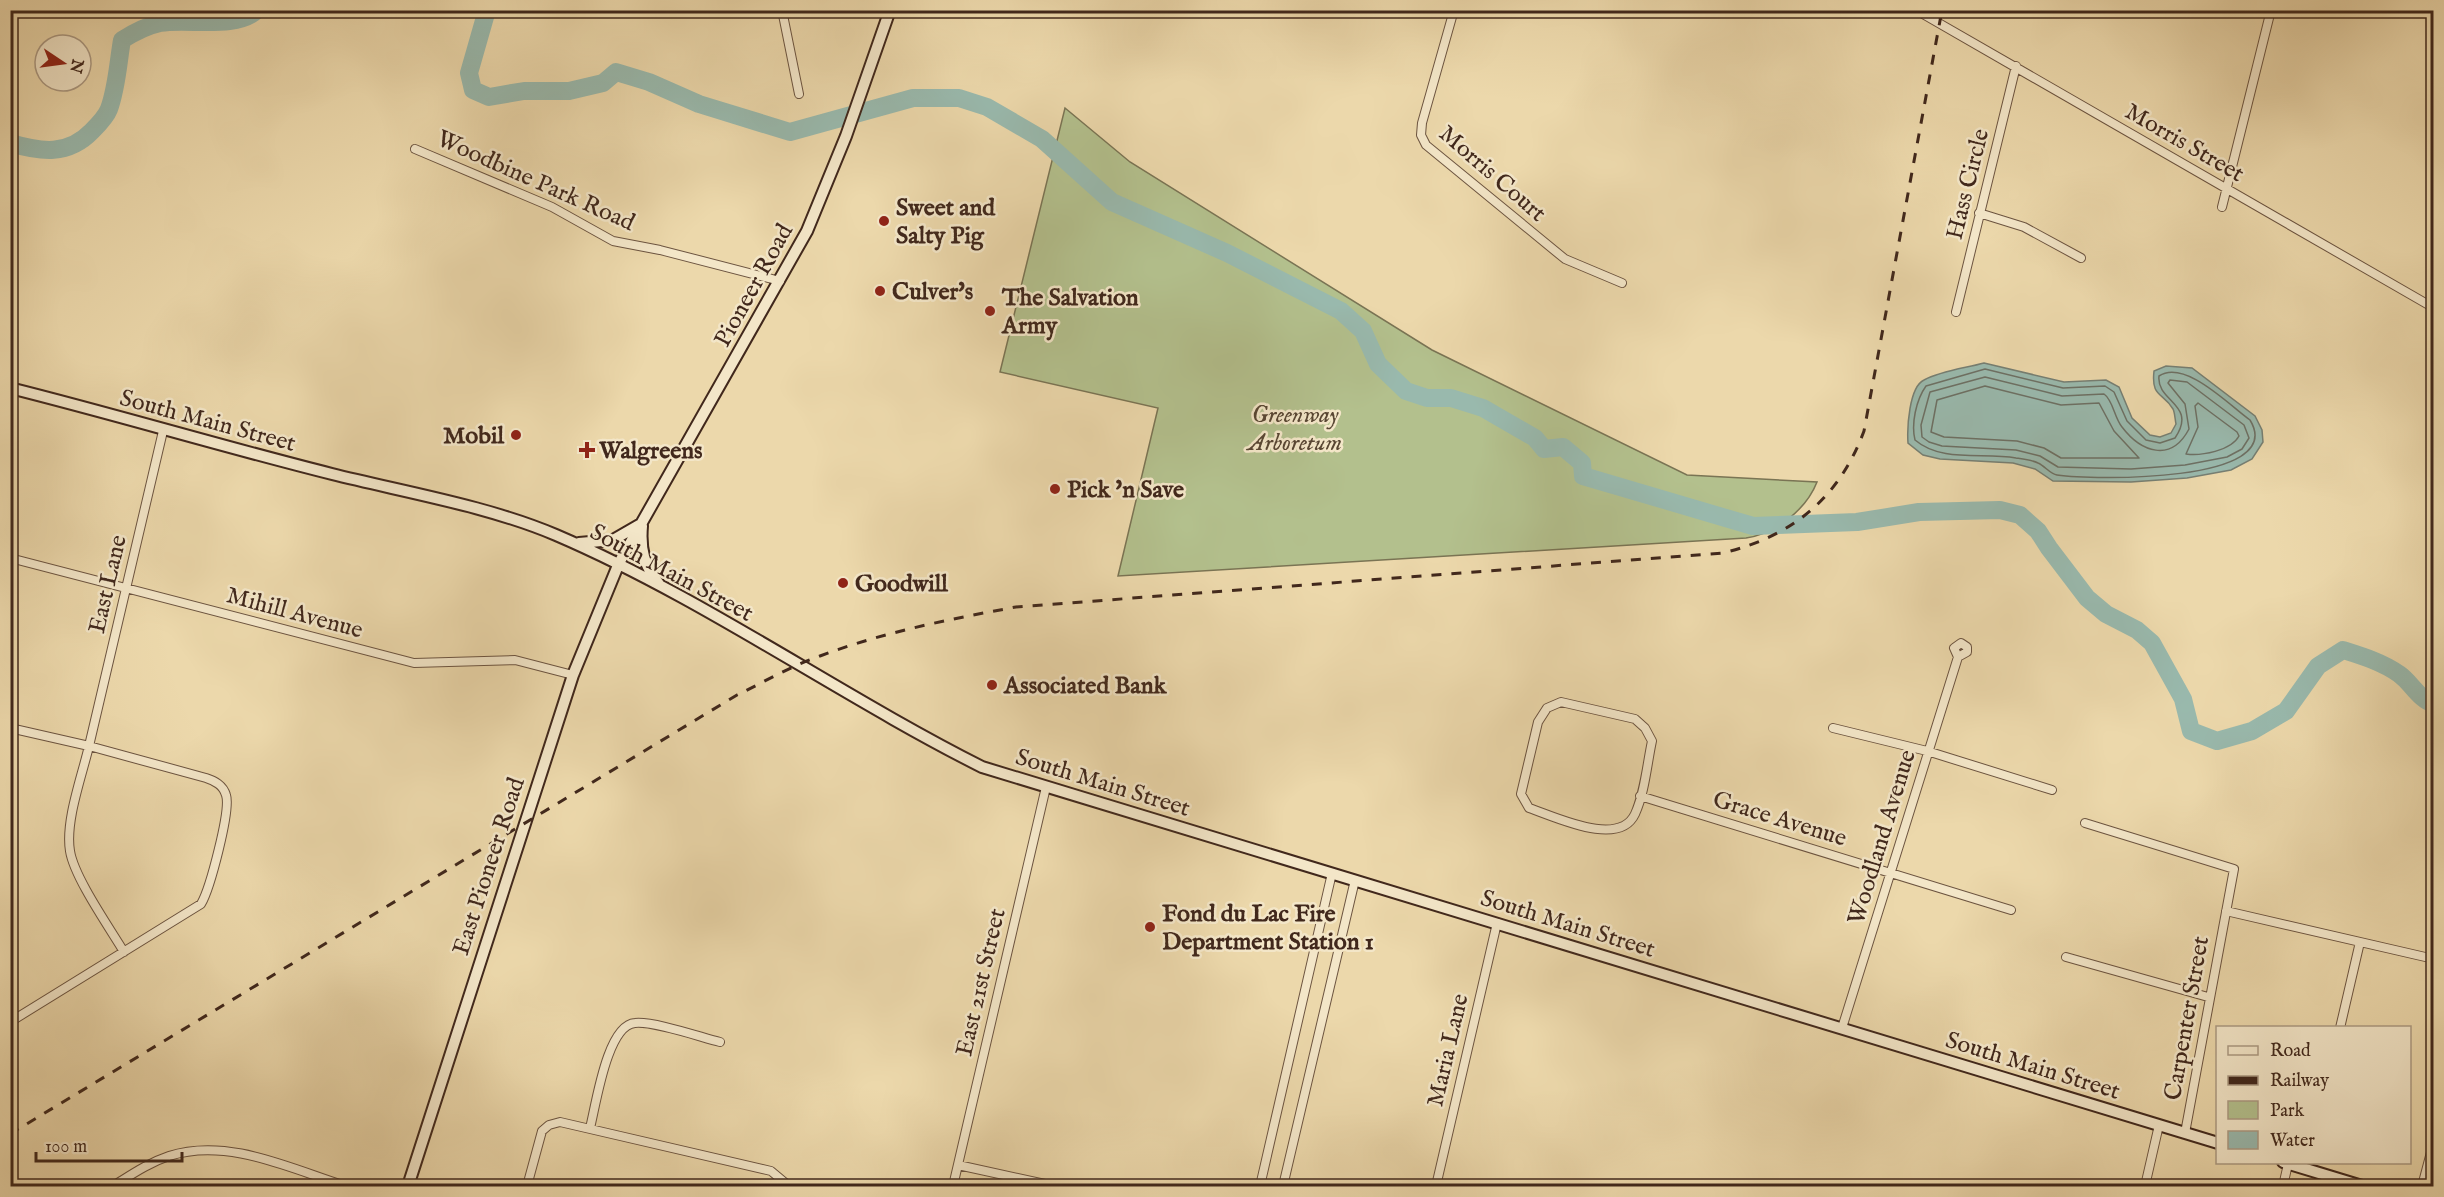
<svg xmlns="http://www.w3.org/2000/svg" width="2444" height="1197" font-family="'IM FELL English',serif">
  <style>
    .green { fill: #b3c08d; stroke: #7a7454; stroke-width: 1.5 }
    .water { fill: #99b9ad; stroke: #767f73; stroke-width: 1.5 }
    .lines { fill: none; stroke-linecap: round; stroke-linejoin: round }
    .shore { stroke: #6d7064; stroke-width: 1.5 }
    .river { stroke: #99b9ad; stroke-width: 18 }
    .street-casing { stroke: #6c5440; stroke-width: 10 }
    .secondary-casing { stroke: #41281c; stroke-width: 14 }
    .street { stroke: #f3e6c8; stroke-width: 8 }
    .secondary { stroke: #f3e6c8; stroke-width: 10 }
    .rail { stroke: #41281c; stroke-width: 3; stroke-dasharray: 10 10; stroke-linecap: butt }
    .poi-dot { fill: #8f2418; stroke: #f3e6c8; stroke-width: 2 }
    .labels { text-anchor: middle; stroke-width: 5; stroke-linejoin: round; paint-order: stroke }
    .street-label { font-size: 24px; fill: #41281c; stroke: #f3e6c8 }
    .poi-label { font-size: 24px; font-weight: bold; fill: #41281c; stroke: #f3e6c8; text-anchor: start }
    .park-label { font-size: 24px; font-style: italic; fill: #584633; stroke: #f3e6c8 }
  </style>
  <rect width="100%" height="100%" fill="#ecd8ab"/>
  <filter id="stains"><feTurbulence type="fractalNoise" baseFrequency=".00333" numOctaves="4"/><feColorMatrix values="0 0 0 0 .2 0 0 0 0 .09 0 0 0 0 .02 0 0 0 .5 -.17"/></filter>
  <radialGradient id="worn" r=".72"><stop offset=".6" stop-color="#630" stop-opacity="0"/><stop offset="1" stop-color="#630" stop-opacity=".3"/></radialGradient>
  <path class="green" d="M1065 108 1130 162 1432 350 1687 475 1817 482C1806 510 1775 534 1746 538L1118 576 1158 408 1000 372Z"/>
  <path class="water" d="M1984 363 2064 382 2106 380 2119 387 2132 418 2150 435 2160 437 2171 433 2176 424C2175 420 2175 413 2173 409 2163 392 2151 398 2154 371L2166 366 2192 368 2255 416 2262 430 2263 442 2252 459 2231 470 2187 478 2131 482 2053 481 2035 469 2013 463 1940 459 1923 455 1908 443C1907 428 1909 387 1924 380 1941 371 1966 368 1984 363Z"/>
  <g class="lines">
    <path class="shore" d="M1985 369 2063 388 2105 386 2114 392 2127 421 2146 440 2160 443 2175 438C2198 404 2156 402 2159 376 2185 359 2229 405 2250 420 2289 484 2089 480 2057 475 2050 474 2045 466 2038 463 2032 460 2023 459 2016 458 1983 452 1942 463 1915 440 1911 424 1916 400 1926 386Z
      M1985 377 2062 396 2104 394C2113 400 2114 417 2122 427 2141 452 2171 463 2189 429L2185 404 2168 383 2170 380 2187 382 2244 425 2249 438 2242 449 2227 457 2185 465 2131 469 2058 467 2040 456 2016 450 1942 446 1929 442 1922 437 1921 425 1930 392Z
      M1985 386 2061 405 2099 403 2114 431 2139 458H2061L2044 448 2017 441 1944 437 1931 432 1937 400Z
      M2198 403 2237 432 2239 436C2231 451 2201 456 2186 454L2198 427 2195 406Z"/>
    <path class="river" d="M487 10 469 73 473 90 489 97 524 91H569L603 83 616 72 649 82 699 104 790 132 913 98H959L987 107 1042 139 1112 202 1227 253 1341 311 1363 331 1378 364 1406 391 1427 398H1451L1483 408 1535 438 1544 449 1563 447 1582 463 1583 476 1753 526 1857 522 1919 512 2000 510 2020 515 2038 531 2049 548 2087 598 2106 614 2137 630 2152 643 2183 699 2191 731 2217 741 2252 731 2286 711 2318 666 2343 650C2362 656 2382 662 2399 674 2411 682 2419 700 2434 704
      M10 143C41 152 68 156 92 131 98 125 106 117 109 109 117 87 118 63 122 40 133 33 146 26 160 23 187 18 237 30 257 10"/>
    <g class="street-casing">
      <path id="street" d="M782 10 799 94
        M1454 10 1422 123 1421 135 1426 145 1565 259 1622 283
        M1916 10 2434 308
        M415 149 552 207 613 241 660 250 780 281
        M2222 207 2271 10
        M1979 213 2024 227 2081 258
        M1956 312 2016 66
        M10 558 414 663 515 660 573 675
        M1561 702 1635 719 1645 728 1652 741C1647 764 1645 792 1635 814 1619 848 1556 817 1529 808L1521 794 1538 722 1547 708Z
        M10 728 89 746C82 776 65 821 70 851 74 877 109 927 124 952
        M1833 728 1927 751 2052 790
        M1640 796 2011 910
        M2085 823 2234 869 2185 1133
        M2226 911 2434 959
        M2066 957 2208 997
        M10 1022 201 904C210 889 231 810 226 795 223 785 215 781 206 778L89 746 163 431
        M1842 1028 1958 657 1967 652V647L1961 643 1954 648 1958 657
        M2340 1028 2360 942
        M590 1128C596 1105 607 1025 635 1023 654 1021 700 1037 720 1042
        M958 1165 1054 1186
        M113 1186C131 1175 148 1163 169 1156 228 1137 291 1169 346 1186
        M527 1186 542 1131 549 1125 560 1122 771 1171 789 1186
        M953 1186 1046 787
        M1260 1186 1332 873
        M1283 1186 1355 880
        M1436 1186 1497 923
        M2145 1186 2159 1125
        M2283 1186 2288 1164
        M2422 1186 2434 1141"/>
    </g>
    <g class="secondary-casing">
      <path id="secondary" d="M10 388C118 415 224 447 332 474 404 492 488 506 556 535 703 598 839 695 982 767L2218 1143
        M642 526C640 549 644 566 659 584
        M579 543 613 540 639 525
        M2283 1162 2362 1186
        M408 1186 573 675 619 563 807 231 846 136 890 10"/>
    </g>
    <use href="#street" class="street"/>
    <use href="#secondary" class="secondary"/>
    <path class="rail" d="M10 1134 737 695C764 682 791 666 820 656 884 632 950 619 1016 607L1723 553C1793 536 1839 498 1864 431L1942 10"/>
  </g>
  <g class="poi-dot">
    <circle cx="884" cy="221" r="6"/>
    <circle cx="880" cy="291" r="6"/>
    <circle cx="990" cy="311" r="6"/>
    <circle cx="516" cy="435" r="6"/>
    <path d="M584 441h6v6h6v6h-6v6h-6v-6h-6v-6h6z"/>
    <circle cx="1055" cy="489" r="6"/>
    <circle cx="843" cy="583" r="6"/>
    <circle cx="992" cy="685" r="6"/>
    <circle cx="1150" cy="927" r="6"/>
  </g>
  <g class="labels">
    <g class="street-label">
      <text transform="translate(2185 142) rotate(30)" y="8">Morris Street</text>
      <text transform="translate(1493 173) rotate(41)" y="8">Morris Court</text>
      <text transform="translate(536 180) rotate(24)" y="8">Woodbine Park Road</text>
      <text transform="translate(1967 184) rotate(-76)" y="8">Hass Circle</text>
      <text transform="translate(753 285) rotate(-61)" y="8">Pioneer Road</text>
      <text transform="translate(208 420) rotate(15)" y="8">South Main Street</text>
      <text transform="translate(672 572) rotate(28)" y="8">South Main Street</text>
      <text transform="translate(107 584) rotate(-77)" y="8">East Lane</text>
      <text transform="translate(295 612) rotate(15)" y="8">Mihill Avenue</text>
      <text transform="translate(1103 782) rotate(17)" y="8">South Main Street</text>
      <text transform="translate(1780 818) rotate(17)" y="8">Grace Avenue</text>
      <text transform="translate(1881 837) rotate(-73)" y="8">Woodland Avenue</text>
      <text transform="translate(488 866) rotate(-72)" y="8">East Pioneer Road</text>
      <text transform="translate(1568 923) rotate(17)" y="8">South Main Street</text>
      <text transform="translate(980 982) rotate(-77)" y="8">East 21st Street</text>
      <text transform="translate(2186 1018) rotate(-80)" y="8">Carpenter Street</text>
      <text transform="translate(1447 1050) rotate(-77)" y="8">Maria Lane</text>
      <text transform="translate(2033 1065) rotate(17)" y="8">South Main Street</text>
    </g>
    <g class="poi-label">
      <text x="896" y="215">Sweet and<tspan x="896" dy="28">Salty Pig</tspan></text>
      <text x="892" y="299">Culver's</text>
      <text x="1002" y="305">The Salvation<tspan x="1002" dy="28">Army</tspan></text>
      <text x="504" y="443" text-anchor="end">Mobil</text>
      <text x="599" y="458">Walgreens</text>
      <text x="1067" y="497">Pick 'n Save</text>
      <text x="855" y="591">Goodwill</text>
      <text x="1004" y="693">Associated Bank</text>
      <text x="1162" y="921">Fond du Lac Fire<tspan x="1162" dy="28">Department Station 1</tspan></text>
    </g>
    <g class="park-label">
      <text x="1295" y="422">Greenway<tspan x="1295" dy="28">Arboretum</tspan></text>
    </g>
  </g>
  <rect width="2444" height="1197" fill="none" stroke="#ecd8ab" stroke-width="36"/>
  <rect x="12" y="12" width="2420" height="1173" fill="none" stroke="#41281c" stroke-width="3"/>
  <rect x="18" y="18" width="2408" height="1161" fill="none" stroke="#41281c" stroke-width="1.5"/>
  <rect x="2216" y="1026" width="195" height="138" fill="#f3e6c8" stroke="#ac9a83" stroke-width="1.5"/>
  <rect x="2228" y="1046" width="30" height="9" fill="#f3e6c8" stroke="#ac9a83" stroke-width="1.5"/>
  <text x="2270" y="1056" font-size="18" fill="#41281c">Road</text>
  <rect x="2228" y="1076" width="30" height="9" fill="#41281c" stroke="#ac9a83" stroke-width="1.5"/>
  <text x="2270" y="1086" font-size="18" fill="#41281c">Railway</text>
  <rect x="2228" y="1101" width="30" height="18" fill="#b3c08d" stroke="#ac9a83" stroke-width="1.5"/>
  <text x="2270" y="1116" font-size="18" fill="#41281c">Park</text>
  <rect x="2228" y="1131" width="30" height="18" fill="#99b9ad" stroke="#ac9a83" stroke-width="1.5"/>
  <text x="2270" y="1146" font-size="18" fill="#41281c">Water</text>
  <g transform="translate(63 63) rotate(103)"><circle r="28" fill="#f3e6c8" stroke="#ac9a83" stroke-width="1.5"/>
  <path d="M0-4.5L10 22L0 15L-10 22Z" fill="#8f2418"/>
  <text y="-9" font-size="16" font-weight="bold" text-anchor="middle" fill="#41281c">N</text>
  </g>
  <path d="M36 1152v9h146v-9" fill="none" stroke="#41281c" stroke-width="3"/>
  <text x="45" y="1152" font-size="18" fill="#41281c" stroke="#f3e6c8" stroke-width="4.5" paint-order="stroke">100 m</text>
  <rect width="100%" height="100%" filter="url(#stains)"/>
  <rect width="100%" height="100%" fill="url(#worn)"/>
</svg>
